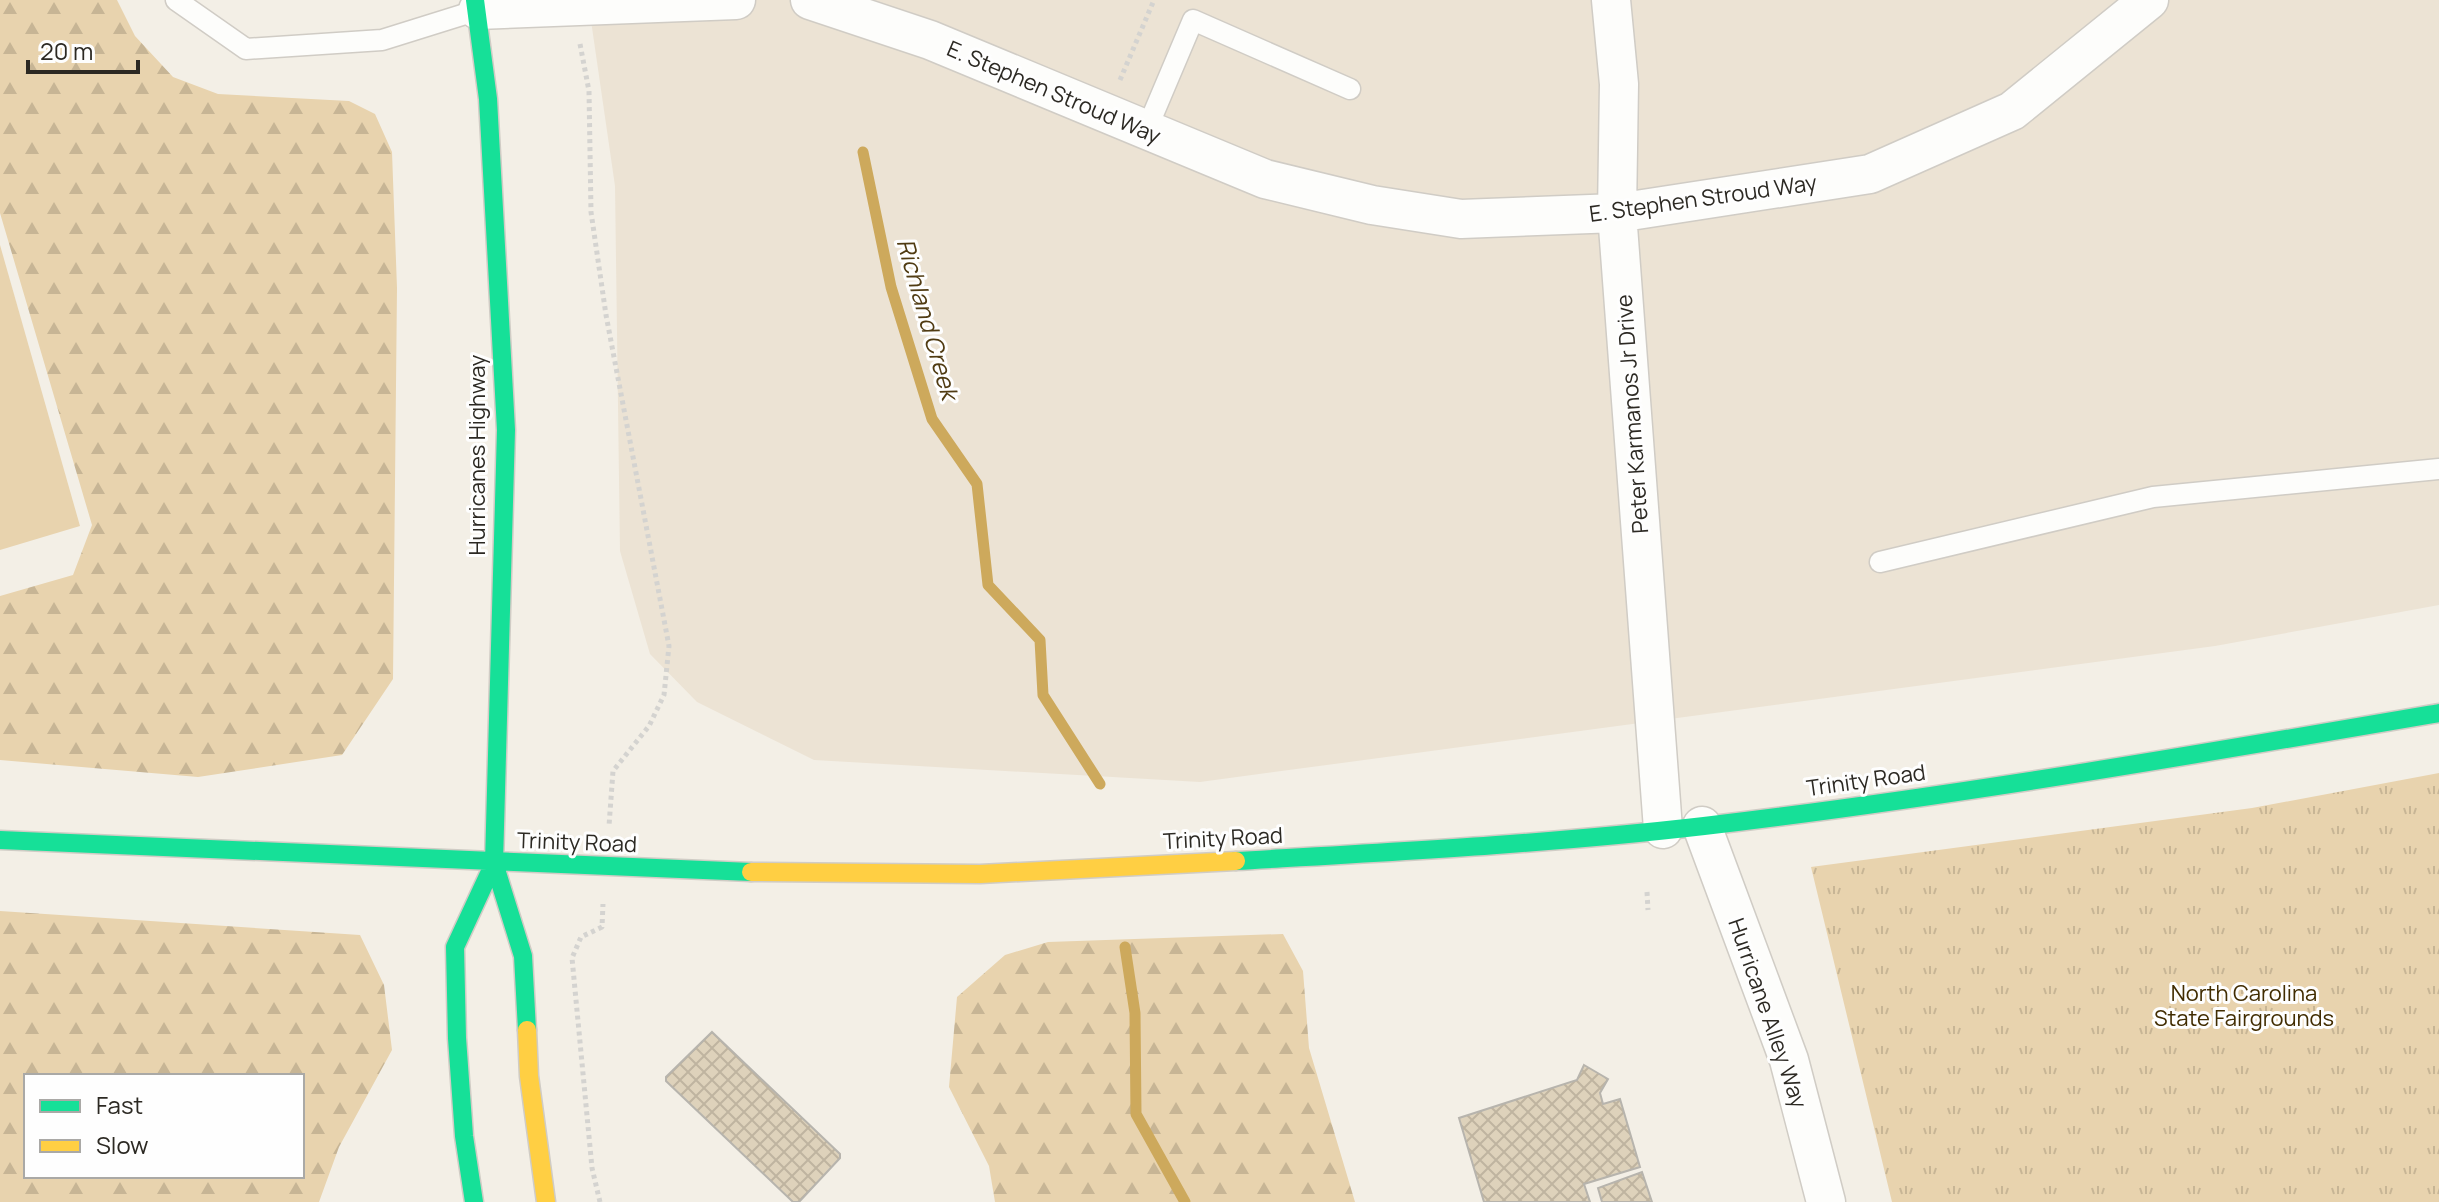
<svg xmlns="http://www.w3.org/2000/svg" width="2439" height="1202" font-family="Manrope,sans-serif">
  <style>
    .built { fill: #ece3d4 }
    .grass { fill: url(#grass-tufts) }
    .forest { fill: url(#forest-firs); fill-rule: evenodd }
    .pitch { fill: #e8d3ae }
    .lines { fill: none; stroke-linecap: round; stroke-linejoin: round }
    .stream { stroke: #cda95c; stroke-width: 11 }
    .building { fill: url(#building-cross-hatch); stroke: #b7b4ad; stroke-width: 2 }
    .lane-casing { stroke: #d0ccc5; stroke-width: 23 }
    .street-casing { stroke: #d0ccc5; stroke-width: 41 }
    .fast-casing { stroke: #d0ccc5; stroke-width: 21 }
    .slow-casing { stroke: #d0ccc5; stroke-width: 21 }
    .path { stroke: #d4d3d0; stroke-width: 5; stroke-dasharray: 4 4; stroke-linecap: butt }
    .lane { stroke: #fdfdfb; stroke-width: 20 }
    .street { stroke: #fdfdfb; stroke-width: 38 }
    .fast { stroke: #16e098; stroke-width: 18 }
    .slow { stroke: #ffcf43; stroke-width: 18 }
    .labels { text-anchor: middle; stroke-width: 6; stroke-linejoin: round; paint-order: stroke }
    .street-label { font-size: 22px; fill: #2c2923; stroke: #fefefe }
    .park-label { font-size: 22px; fill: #412c01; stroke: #fefefe }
    .water-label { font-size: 24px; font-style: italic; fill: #503b12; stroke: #fefefe }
  </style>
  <defs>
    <pattern id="grass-tufts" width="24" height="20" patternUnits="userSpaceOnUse" patternTransform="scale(2)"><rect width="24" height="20" fill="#e8d3ae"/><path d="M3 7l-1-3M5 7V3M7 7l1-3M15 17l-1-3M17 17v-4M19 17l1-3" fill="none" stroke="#c7b595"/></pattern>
    <pattern id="forest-firs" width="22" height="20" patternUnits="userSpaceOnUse" patternTransform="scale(2)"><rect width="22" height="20" fill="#e8d3ae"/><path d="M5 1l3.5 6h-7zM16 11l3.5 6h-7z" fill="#c7b595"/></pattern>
    <pattern id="building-cross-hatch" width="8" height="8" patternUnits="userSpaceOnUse" patternTransform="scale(2)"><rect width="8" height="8" fill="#ded2bb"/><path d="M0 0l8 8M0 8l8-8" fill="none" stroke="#bfb4a0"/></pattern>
  </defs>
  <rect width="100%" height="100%" fill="#f3efe6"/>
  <path class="built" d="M588 0H2439V605L2215 646 1200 782 814 760 697 702 650 654 620 551 615 186Z"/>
  <path class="grass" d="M2439 773V1202H1892L1811 867 2252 808Z"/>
  <path class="forest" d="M0 0H117L135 36 173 77 218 94 349 101 375 114 392 152 397 288 393 679 342 755 198 777 0 760V596L73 575 92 525 0 213Z
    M0 911 360 935 384 985 392 1050 339 1147 319 1202H0ZM26 1076H302V1176H26Z
    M1283 934 1303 971 1309 1048 1355 1202H995L989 1166 949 1087 957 997 1005 955 1048 942Z"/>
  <path class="pitch" d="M0 245 80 526 0 550Z"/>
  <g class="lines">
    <path class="stream" d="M863 152 891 287 932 419 977 484 988 585 1040 640 1043 695 1100 784
      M1125 947 1135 1013 1136 1114 1185 1202"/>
  </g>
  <path class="building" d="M712 1032 840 1154V1158L799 1202H793L666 1081V1077Z
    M1584 1065 1608 1079 1600 1093 1603 1104 1620 1099 1640 1167 1584 1184 1590 1202H1484L1459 1118 1577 1080Z
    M1642 1172 1652 1202H1602L1598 1188Z"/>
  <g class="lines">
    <g class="lane-casing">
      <path id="lane" d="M176 0 246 49 382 40 478 10
        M1146 131 1193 20 1350 89
        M1880 562 2153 497 2439 469"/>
    </g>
    <g class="street-casing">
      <path id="street" d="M810 0 930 40 1265 179 1372 205 1461 219 1617 213 1870 174 2012 111 2149 0
        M1611 0 1619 84 1617 213 1663 829
        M478 10 736 0
        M1702 826 1789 1060 1826 1202"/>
    </g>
    <g class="fast-casing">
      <path id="fast" d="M475 0 488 99 506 430 494 863 523 956 527 1030
        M0 840 751 872
        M1236 861C1391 852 1548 844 1704 826 1950 797 2194 755 2439 713
        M474 1202 464 1136 457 1038 455 947 494 863"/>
    </g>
    <g class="slow-casing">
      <path id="slow" d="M751 872 980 874 1236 861
        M527 1030 529 1076 546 1202"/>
    </g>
    <path class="path" d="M580 44 589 91 591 212 606 315 669 646 664 695 649 726 613 771 609 826
      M1120 80 1154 0
      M1647 892 1648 910
      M600 1202 592 1168 572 958 581 937 602 927 603 904"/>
    <use href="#lane" class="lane"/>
    <use href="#street" class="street"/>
    <use href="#fast" class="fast"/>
    <use href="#slow" class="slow"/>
  </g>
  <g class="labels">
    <g class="street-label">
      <text transform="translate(1054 92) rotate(23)" y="8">E. Stephen Stroud Way</text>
      <text transform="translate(1703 198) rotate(-8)" y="8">E. Stephen Stroud Way</text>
      <text transform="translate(1632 414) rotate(-94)" y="8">Peter Karmanos Jr Drive</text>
      <text transform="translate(477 455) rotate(-90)" y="8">Hurricanes Highway</text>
      <text transform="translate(1866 780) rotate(-8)" y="8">Trinity Road</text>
      <text transform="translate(1223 838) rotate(-3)" y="8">Trinity Road</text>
      <text transform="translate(577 842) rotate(2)" y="8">Trinity Road</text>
      <text transform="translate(1768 1013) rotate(71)" y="8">Hurricane Alley Way</text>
    </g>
    <g class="park-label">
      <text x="2244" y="1001">North Carolina<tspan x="2244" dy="25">State Fairgrounds</tspan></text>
    </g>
    <g class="water-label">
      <text transform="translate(927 319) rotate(74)" y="8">Richland Creek</text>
    </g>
  </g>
  <rect x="24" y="1074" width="280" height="104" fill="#fefefe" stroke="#aaa9a6" stroke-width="2"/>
  <rect x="40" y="1100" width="40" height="12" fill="#16e098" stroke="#aaa9a6" stroke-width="2"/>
  <text x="96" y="1114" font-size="24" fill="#2c2923">Fast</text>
  <rect x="40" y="1140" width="40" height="12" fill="#ffcf43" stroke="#aaa9a6" stroke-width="2"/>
  <text x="96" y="1154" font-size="24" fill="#2c2923">Slow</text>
  <path d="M28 60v12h110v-12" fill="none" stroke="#2c2923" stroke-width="4"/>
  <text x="40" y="60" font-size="24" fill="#2c2923" stroke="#fefefe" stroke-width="6" paint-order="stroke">20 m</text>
</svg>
